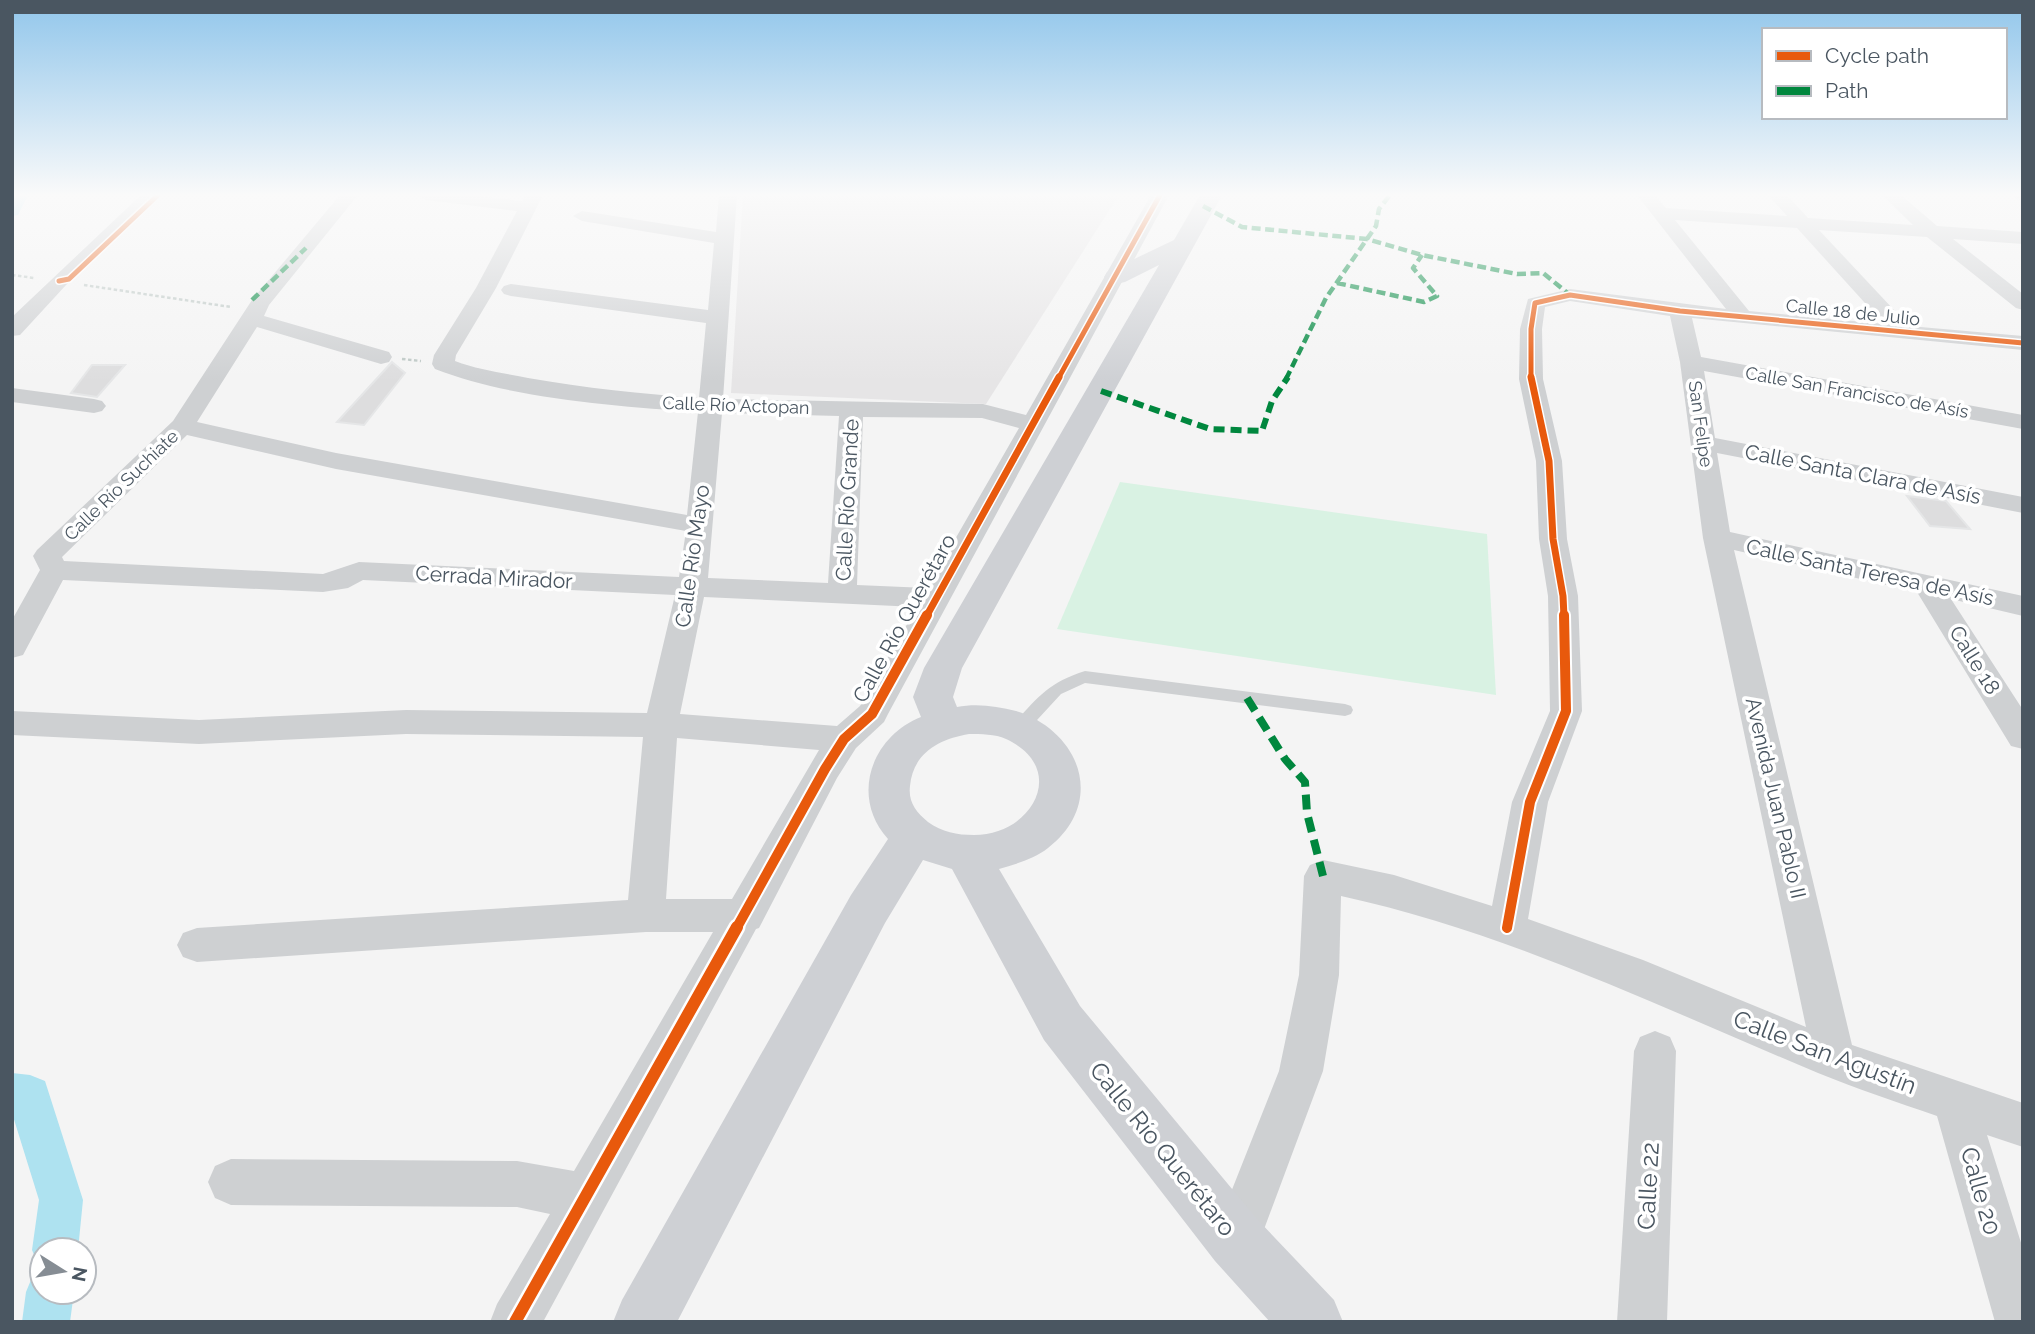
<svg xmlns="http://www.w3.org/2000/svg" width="2035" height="1334" font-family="Raleway,sans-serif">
  <rect width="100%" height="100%" fill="#f4f4f4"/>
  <path fill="#e6e5e6" d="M743 195H1097L1117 198 986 404 731 393Z"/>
  <path fill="#d9f2e3" d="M1120 482 1487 534 1496 695 1057 629Z"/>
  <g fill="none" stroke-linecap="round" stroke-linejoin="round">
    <path fill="#aee2f0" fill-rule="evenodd" d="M12 195H28L18 215 12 216Z
      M12 1073 30 1075 45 1081 83 1200 78 1250H42V1268L39 1266 32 1250 39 1200 12 1113Z
      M42 1272V1292H74L70 1322H22L26 1292 33 1275Z"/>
  </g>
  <path fill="#ddddde" stroke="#e5e6e7" stroke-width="2" d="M392 362 405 373 364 425 337 422Z
    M92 365H125L97 397 71 393Z
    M1907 496 1946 501 1970 529 1930 526Z"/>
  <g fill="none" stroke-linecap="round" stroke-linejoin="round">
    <path stroke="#bcc7c4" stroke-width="2.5" stroke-dasharray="3.5 2.5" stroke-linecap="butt" d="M12 275 34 278
      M84 285 231 307
      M402 359 421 361"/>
    <path fill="#ced0d2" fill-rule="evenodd" d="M1085 671 1345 704 1351 706 1353 710 1351 714 1345 716 1085 683 1061 694 1026 732H1014L1012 728 1014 724C1037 697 1050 682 1085 671Z"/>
    <path fill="#ced0d2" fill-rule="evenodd" d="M141 195H160L66 285 20 335 12 336V317Z
      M340 195H358L269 305 264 316 389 352 392 357 389 362 381 364 257 327 197 422 336 453 687 515 698 412C615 406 512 399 435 369L432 364 434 355 476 288 517 211 426 200 417 195H470L522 201 525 195H543L496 288 456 355 455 361C479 370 503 373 528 378 585 388 642 394 699 398L706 323 511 296 504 294 501 290 504 286 511 284 708 310 714 243 582 221 573 216 582 211 716 232 719 195H737L723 399 983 404 1026 415 1151 195H1169L888 714 884 722 856 748 837 778 759 928 756 929 543 1322H490L497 1304 550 1214 517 1207 231 1205 215 1198 208 1182 215 1166 231 1159 517 1161 574 1171 713 932H646L197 962 183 957 177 945 183 933 197 928 628 900 643 737 406 734 199 744 12 735V711L199 720 406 710 647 713 675 595 363 580 348 588 323 592 63 580 23 655 12 658V620L40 570 33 556 37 550 173 421 252 300ZM722 413 839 416 828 583 708 578ZM863 417 982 418 1019 428 927 588 857 585ZM187 435 336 469 686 531 679 577 359 562 323 574 64 561 62 557ZM704 597 917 607 860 706 837 726 680 714ZM677 738 819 750 732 899H666Z
      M1637 195H1655L1666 208 1787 216 1768 195H1787L1808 218 1913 225 1882 195H1901L1937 226 2023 232V244L1953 239 2023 294V310L2016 308 1927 237 1819 230 1909 326 2023 336V350L1692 318 1701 357 2023 415V429L1704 371 1715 438 2023 497V513L1717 453 1730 532 2023 596V616L1951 599 2023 710V749L2011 746 1917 592 1734 550 1852 1045 2023 1103V1147L1987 1135 2023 1249V1322H1995L1937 1116C1897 1102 1857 1089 1818 1073 1662 1008 1507 932 1341 896L1339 975 1323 1071 1260 1240 1253 1257 1236 1264 1219 1257 1212 1240 1279 1071 1299 975 1304 876 1310 865 1323 860 1394 875 1492 906 1512 802 1550 711 1548 596 1539 539 1536 461 1519 379 1520 329 1528 299 1570 289 1726 309ZM1675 220 1797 228 1884 324 1749 311ZM1570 301 1670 316 1680 362 1703 538 1806 1027 1643 960 1528 919 1548 802 1582 711 1578 596 1567 539 1562 461 1543 379 1542 329 1545 307Z
      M2013 195H2023V200L2016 199Z
      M12 388 94 399 102 401 106 406 102 411 94 413 12 402Z
      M1655 1031 1670 1037 1676 1051 1667 1322H1617L1634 1051 1640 1037Z"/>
    <path fill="#ced0d4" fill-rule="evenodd" d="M1200 195H1222L962 668 953 697 957 707C976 703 997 706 1016 711 1080 731 1107 802 1048 848 1034 859 1016 864 999 869L1080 1006 1257 1219 1334 1300 1343 1322H1270L1215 1261 1044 1040 952 869 923 860 885 923 677 1322H613L622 1300 851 895 888 839C850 797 871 737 921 717L913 697 924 668 1159 265 1125 282 1116 284 1107 282 1104 277 1107 272 1174 240ZM969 734C981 734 995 734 1006 739 1069 768 1033 835 974 835 957 835 942 832 928 822 916 812 908 802 910 786 913 753 939 739 969 734Z"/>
    <path stroke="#00873e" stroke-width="4.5" stroke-dasharray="9 4.5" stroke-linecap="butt" d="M1203 206 1242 227 1367 239 1422 255 1517 274 1543 273 1570 295
      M1337 283 1424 302 1437 296 1413 268 1422 255
      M252 300 306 248
      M1286 379 1326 298 1376 226 1379 209 1390 195"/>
    <path stroke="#00873e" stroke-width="6" stroke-dasharray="11 6" stroke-linecap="butt" d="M1101 391 1210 429 1262 431 1272 401 1288 377"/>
    <path stroke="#00873e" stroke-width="8" stroke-dasharray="15 8" stroke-linecap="butt" d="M1247 698 1285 759 1305 782 1307 813 1323 876"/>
    <g stroke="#fff" stroke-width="8">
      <path id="cycleway-far3" d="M59 281 69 279 158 195
        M1058 379 1160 195
        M1531 379V329L1535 303 1570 295 1680 311 2023 343"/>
    </g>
    <g stroke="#fff" stroke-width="10">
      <path id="cycleway-far2" d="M1531 377 1549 461 1553 539 1563 596 1564 617
        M926 617 1059 377"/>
    </g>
    <g stroke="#fff" stroke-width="14">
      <path id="cycleway-far1" d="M1507 928 1530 802 1566 711 1564 615
        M736 929 825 769 844 739 872 714 927 615"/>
    </g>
    <g stroke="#fff" stroke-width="17">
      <path id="cycleway" d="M515 1322 737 927"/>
    </g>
    <use href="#cycleway-far3" stroke="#e8590c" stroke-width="5"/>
    <use href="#cycleway-far2" stroke="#e8590c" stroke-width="7"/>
    <use href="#cycleway-far1" stroke="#e8590c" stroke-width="10"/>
    <use href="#cycleway" stroke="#e8590c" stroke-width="12"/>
  </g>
  <linearGradient id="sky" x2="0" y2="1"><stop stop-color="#91c6eb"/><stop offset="0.51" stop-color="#fafafa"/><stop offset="1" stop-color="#fafafa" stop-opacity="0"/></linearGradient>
  <rect width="2035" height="382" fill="url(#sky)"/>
  <g text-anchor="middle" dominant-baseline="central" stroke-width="7" stroke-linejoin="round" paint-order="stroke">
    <g font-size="18" fill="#4a5661" stroke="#fff">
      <text transform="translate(1853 312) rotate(6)">Calle 18 de Julio</text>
      <text transform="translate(1857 392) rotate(10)">Calle San Francisco de Asís</text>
      <text transform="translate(736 405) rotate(2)">Calle Río Actopan</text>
      <text transform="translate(1701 424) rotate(82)">San Felipe</text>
      <text transform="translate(121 485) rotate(-44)">Calle Río Suchiate</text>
    </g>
    <g font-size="21" fill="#4a5661" stroke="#fff">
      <text transform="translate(1863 474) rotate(11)">Calle Santa Clara de Asís</text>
      <text transform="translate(847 500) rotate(-87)">Calle Río Grande</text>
      <text transform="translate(692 556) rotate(-82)">Calle Río Mayo</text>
      <text transform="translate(1870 572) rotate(12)">Calle Santa Teresa de Asís</text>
      <text transform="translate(494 577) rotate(3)">Cerrada Mirador</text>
      <text transform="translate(904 618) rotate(-61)">Calle Río Querétaro</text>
      <text transform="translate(1975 660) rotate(58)">Calle 18</text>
      <text transform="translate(1776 798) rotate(77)">Avenida Juan Pablo II</text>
    </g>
    <g font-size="24" fill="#4a5661" stroke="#fff">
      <text transform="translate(1825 1052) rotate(21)">Calle San Agustín</text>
      <text transform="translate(1163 1149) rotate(51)">Calle Río Querétaro</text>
      <text transform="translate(1648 1186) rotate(-87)">Calle 22</text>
      <text transform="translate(1981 1191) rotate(74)">Calle 20</text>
    </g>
  </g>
  <rect width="2035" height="1334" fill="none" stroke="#4a5661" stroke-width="28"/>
  <rect x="1762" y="28" width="245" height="91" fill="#ffffff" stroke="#b7bbc0" stroke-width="2"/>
  <rect x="1776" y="51" width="35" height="10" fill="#e8590c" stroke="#b7bbc0" stroke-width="2"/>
  <text x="1825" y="63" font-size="21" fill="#4a5661">Cycle path</text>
  <rect x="1776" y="86" width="35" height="10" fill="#00873e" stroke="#b7bbc0" stroke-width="2"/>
  <text x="1825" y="98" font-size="21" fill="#4a5661">Path</text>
  <g transform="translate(63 1271) rotate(101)"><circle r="33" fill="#ffffff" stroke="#b7bbc0" stroke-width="2"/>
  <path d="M0-5L12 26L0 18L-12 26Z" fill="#868d94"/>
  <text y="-10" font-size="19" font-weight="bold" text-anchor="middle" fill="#4a5661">N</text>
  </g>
</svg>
